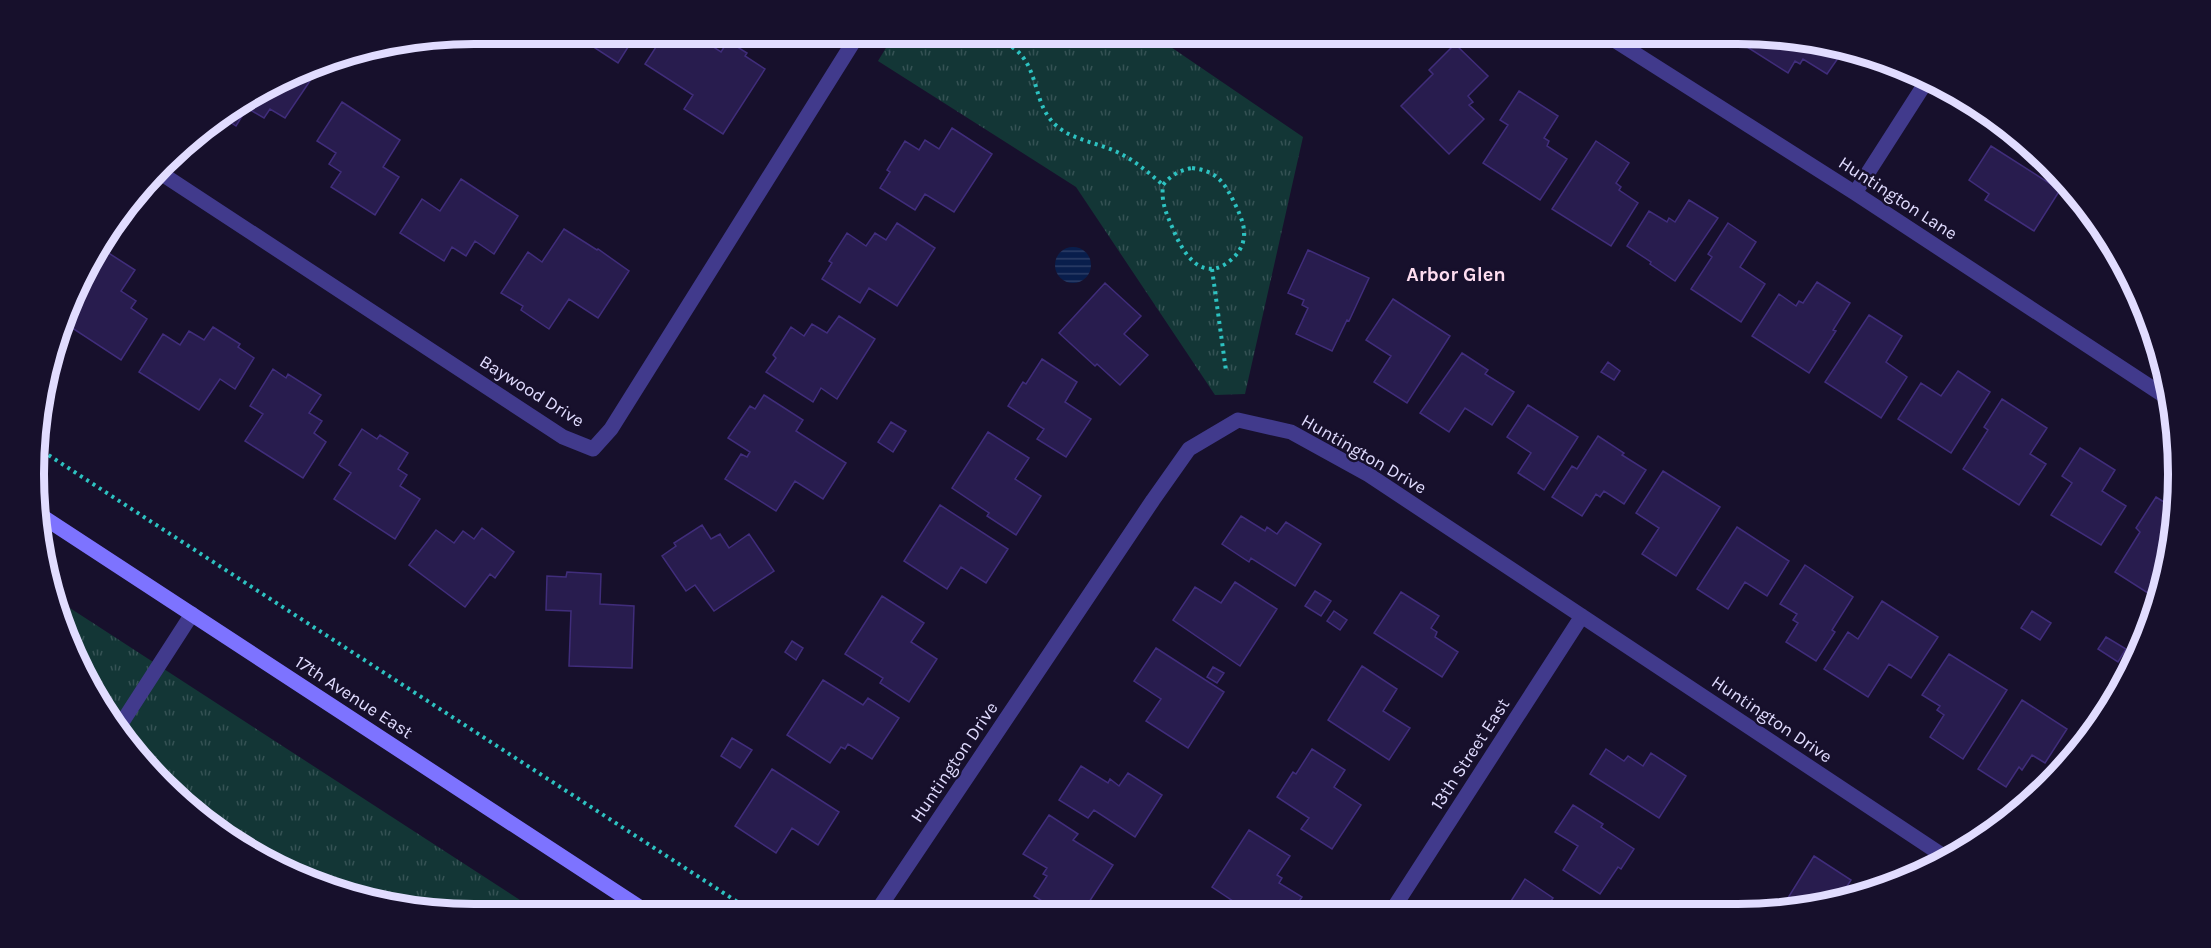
<svg xmlns="http://www.w3.org/2000/svg" width="2211" height="948" font-family="Karla,sans-serif">
  <defs>
    <pattern id="grass-tufts" width="24" height="20" patternUnits="userSpaceOnUse" patternTransform="scale(1.5)"><rect width="24" height="20" fill="#133636"/><path d="M3 7l-1-3M5 7V3M7 7l1-3M15 17l-1-3M17 17v-4M19 17l1-3" fill="none" stroke="#355254"/></pattern>
    <pattern id="water-rules" width="6" height="5" patternUnits="userSpaceOnUse" patternTransform="scale(1.5)"><rect width="6" height="5" fill="#091e4c"/><path d="M0 2.5h6" fill="none" stroke="#2d3e67"/></pattern>
  </defs>
  <rect width="100%" height="100%" fill="#17102c"/>
  <path fill="url(#grass-tufts)" d="M895 33H1166L1162 41 1303 137 1245 394 1215 395 1076 187 878 61Z
    M56 599 543 915H474L332 891 254 856 183 806 92 694Z"/>
  <path fill="url(#water-rules)" d="M1055 265a18 18 0 1 1 36 0a18 18 0 1 1-36 0Z"/>
  <path fill="#281c4e" stroke="#402d7b" stroke-width="1.5" d="M572 33H637L618 63Z
    M665 33H692L721 52 728 41 747 53 745 56 765 69 723 134 684 109 693 95 645 64Z
    M1367 33H1410L1371 45Z
    M1754 36 1843 51 1827 74 1803 59 1800 64 1795 61 1788 73 1747 47Z
    M1455 44 1488 76 1468 96 1473 102 1469 105 1484 119 1449 154 1401 106 1433 74 1429 70Z
    M297 72 310 81 285 118 270 109 264 118 247 108 236 126 221 116 254 92Z
    M1519 91 1558 116 1544 138 1549 141 1547 146 1567 159 1540 200 1483 163 1508 125 1500 120Z
    M342 102 400 140 383 167 399 177 375 215 331 187 341 172 329 164 336 153 317 141Z
    M952 128 992 154 954 212 925 194 915 210 880 188 890 172 887 170 905 141 919 150 925 140 939 149Z
    M1596 141 1629 163 1616 183 1621 187 1619 190 1638 203 1611 246 1552 209Z
    M2029 144 2049 165 2025 149Z
    M1991 146 2060 190 2034 231 1985 200 1989 194 1969 180Z
    M461 179 518 216 494 254 475 241 466 256 452 247 444 261 400 233 422 199 440 211Z
    M1689 200 1718 218 1675 281 1650 264 1651 262 1627 246 1649 211 1667 222 1669 218 1675 222Z
    M897 223 935 248 897 306 869 288 860 303 822 279 832 263 829 261 847 233 866 246 875 233 886 240Z
    M1728 223 1756 242 1740 267 1765 284 1741 322 1691 289 1712 257 1708 254Z
    M564 229 597 250 598 249 629 271 598 318 569 299 549 329 521 310 523 306 501 293 528 252 542 262Z
    M96 249 105 255 107 252 135 270 121 291 136 301 131 308 147 319 121 360 66 324 92 253Z
    M1308 250 1369 278 1349 321 1347 320 1332 351 1296 334 1308 308 1302 305 1304 300 1288 293Z
    M1817 282 1850 303 1833 330 1836 331 1809 373 1752 336 1779 294 1796 306 1799 301 1803 303Z
    M1105 283 1141 316 1124 334 1148 355 1120 385 1097 364 1095 366 1059 333Z
    M1393 299 1450 336 1407 403 1374 382 1391 356 1366 340Z
    M1869 315 1902 336 1886 362 1907 377 1881 418 1825 382Z
    M839 316 875 339 837 399 821 388 813 402 766 372 776 358 773 355 791 327 804 336 812 324 827 333Z
    M213 327 240 344 238 347 254 358 235 389 220 379 199 410 139 372 163 334 180 345 189 331 204 340Z
    M1462 353 1488 370 1485 374 1514 392 1492 425 1465 408 1449 432 1420 413Z
    M1042 359 1077 382 1065 402 1091 419 1066 457 1037 439 1044 429 1008 406 1023 382 1026 384Z
    M1608 362 1620 371 1614 380 1601 372Z
    M273 369 286 378 288 374 321 395 309 413 322 421 314 433 326 442 303 478 245 441 263 414 250 406Z
    M1958 371 1990 392 1951 453 1898 419 1921 383 1941 396Z
    M764 395 803 420 796 431 846 463 823 499 795 481 776 511 725 479 741 454 747 457 750 452 728 438 750 406 755 409Z
    M2002 399 2047 428 2030 454 2046 464 2019 505 1963 469 1988 430 1984 427Z
    M1528 405 1578 437 1544 490 1518 473 1531 453 1507 437Z
    M891 422 906 431 893 452 878 442Z
    M362 429 377 439 380 435 408 453 398 469 407 475 400 486 420 499 395 539 334 499 351 473 339 465Z
    M988 432 1029 458 1015 479 1041 496 1016 535 987 516 989 513 952 488Z
    M1598 436 1624 453 1622 455 1646 470 1624 504 1604 491 1600 497 1596 494 1582 516 1552 497 1572 466 1577 469Z
    M2080 448 2115 470 2102 491 2126 506 2101 545 2051 515 2072 483 2062 476Z
    M1663 471 1720 507 1676 576 1642 554 1659 528 1636 513Z
    M2156 497 2175 509 2174 529 2167 541 2171 544 2162 585 2154 597 2115 572 2140 532 2136 528Z
    M940 505 1008 549 986 583 961 567 947 589 904 561Z
    M1241 516 1265 531 1267 527 1277 534 1286 522 1321 544 1295 586 1251 558 1249 562 1222 544Z
    M702 525 711 539 720 534 729 548 749 534 774 571 714 611 695 585 686 591 662 556 676 546 674 543Z
    M1737 527 1789 561 1767 596 1745 582 1728 609 1697 589Z
    M482 528 514 552 495 578 490 574 465 607 409 565 436 530 454 543 463 531 474 539Z
    M1805 565 1853 597 1832 630 1835 632 1816 661 1786 642 1798 623 1793 620 1797 614 1780 604Z
    M567 572 601 574 600 604 634 606 632 668 569 666 571 611 546 610 547 576 566 577Z
    M1235 582 1277 609 1240 666 1173 620 1195 587 1221 603Z
    M1315 591 1331 601 1321 616 1305 606Z
    M1401 592 1439 616 1431 628 1437 632 1435 637 1458 652 1442 677 1374 633Z
    M882 596 924 623 911 642 937 659 909 702 880 683 883 678 845 654Z
    M1882 601 1938 637 1911 678 1889 664 1868 697 1824 669 1848 632 1858 639Z
    M1334 611 1347 620 1340 630 1327 621Z
    M2032 611 2051 623 2040 640 2021 628Z
    M2106 637 2126 649 2118 662 2098 649Z
    M792 641 803 648 796 660 785 652Z
    M1156 648 1224 692 1188 748 1146 721 1161 699 1134 681Z
    M1949 654 2007 690 1963 759 1930 737 1944 715 1937 710 1940 706 1922 695Z
    M1362 666 1397 689 1383 711 1410 728 1389 760 1328 720Z
    M1213 667 1224 673 1217 683 1207 677Z
    M823 680 863 705 868 698 899 718 872 759 848 744 845 749 841 747 830 763 787 735Z
    M2022 700 2067 729 2045 763 2032 755 2022 770 2019 767 2006 787 1978 769Z
    M732 738 752 750 740 768 721 756Z
    M1312 749 1345 770 1334 787 1361 805 1332 849 1301 829 1309 818 1277 797 1293 772 1296 774Z
    M1606 749 1624 761 1628 756 1643 766 1651 753 1686 776 1659 818 1590 774Z
    M1081 766 1108 783 1110 779 1119 786 1128 773 1162 795 1135 837 1094 810 1088 818 1059 800Z
    M772 769 839 812 818 845 792 828 776 853 735 826Z
    M1573 805 1603 824 1601 827 1634 849 1621 869 1618 867 1600 894 1563 870 1578 846 1555 832Z
    M1049 815 1078 834 1073 840 1113 865 1082 913H1061L1034 896 1047 876 1043 874 1047 868 1023 854Z
    M1249 830 1290 856 1277 875 1282 878 1279 883 1302 897 1291 913H1251L1212 887Z
    M1814 856 1851 880 1844 891 1850 895 1799 910 1786 901Z
    M1525 879 1553 898 1549 904 1561 912H1504Z"/>
  <g fill="none" stroke-linecap="round" stroke-linejoin="round">
    <path stroke="#2dc2c1" stroke-width="4" stroke-dasharray="3 4.5" stroke-linecap="butt" d="M977 33C992 38 1012 43 1022 56 1040 79 1034 108 1059 128 1075 140 1097 143 1115 151 1133 159 1148 172 1163 185
      M1192 168C1215 171 1223 180 1233 200 1238 210 1245 224 1244 235 1244 244 1239 253 1232 259 1203 285 1183 254 1173 229 1166 213 1161 202 1163 185 1171 175 1180 170 1192 168Z
      M1212 269 1226 371
      M36 447 756 914"/>
    <path stroke="#413a8c" stroke-width="15" d="M119 727 192 614"/>
    <path stroke="#413a8c" stroke-width="15" d="M1603 33 1855 193 2169 399
      M159 172 563 437 593 449 611 429 859 33
      M1855 193 1928 79
      M1391 912 1582 616
      M875 914 1153 500 1189 449 1238 420 1291 432 1369 475 1948 859"/>
    <path stroke="#7d73ff" stroke-width="15" d="M37 513 650 914"/>
  </g>
  <g text-anchor="middle" dominant-baseline="central" stroke-width="5" stroke-linejoin="round" paint-order="stroke">
    <g font-size="18" fill="#e1dcff" stroke="#17102c">
      <text transform="translate(1898 198) rotate(33)">Huntington Lane</text>
      <text transform="translate(532 391) rotate(32)">Baywood Drive</text>
      <text transform="translate(1364 454) rotate(30)">Huntington Drive</text>
      <text transform="translate(354 697) rotate(33)">17th Avenue East</text>
      <text transform="translate(1772 719) rotate(34)">Huntington Drive</text>
      <text transform="translate(1470 754) rotate(-57)">13th Street East</text>
      <text transform="translate(954 762) rotate(-56)">Huntington Drive</text>
    </g>
    <g font-size="20" font-weight="bold" fill="#ffdef1" stroke="#17102c">
      <text x="1456" y="274">Arbor Glen</text>
    </g>
  </g>
  <path d="M0 0H2211V948H0ZM474 44H1738A430 430 0 0 1 2168 474V474A430 430 0 0 1 1738 904H474A430 430 0 0 1 44 474V474A430 430 0 0 1 474 44Z" fill="#17102c" fill-rule="evenodd"/>
  <path fill="none" stroke="#e1dcff" stroke-width="8" d="M474 44H1738A430 430 0 0 1 2168 474V474A430 430 0 0 1 1738 904H474A430 430 0 0 1 44 474V474A430 430 0 0 1 474 44Z"/>
</svg>
